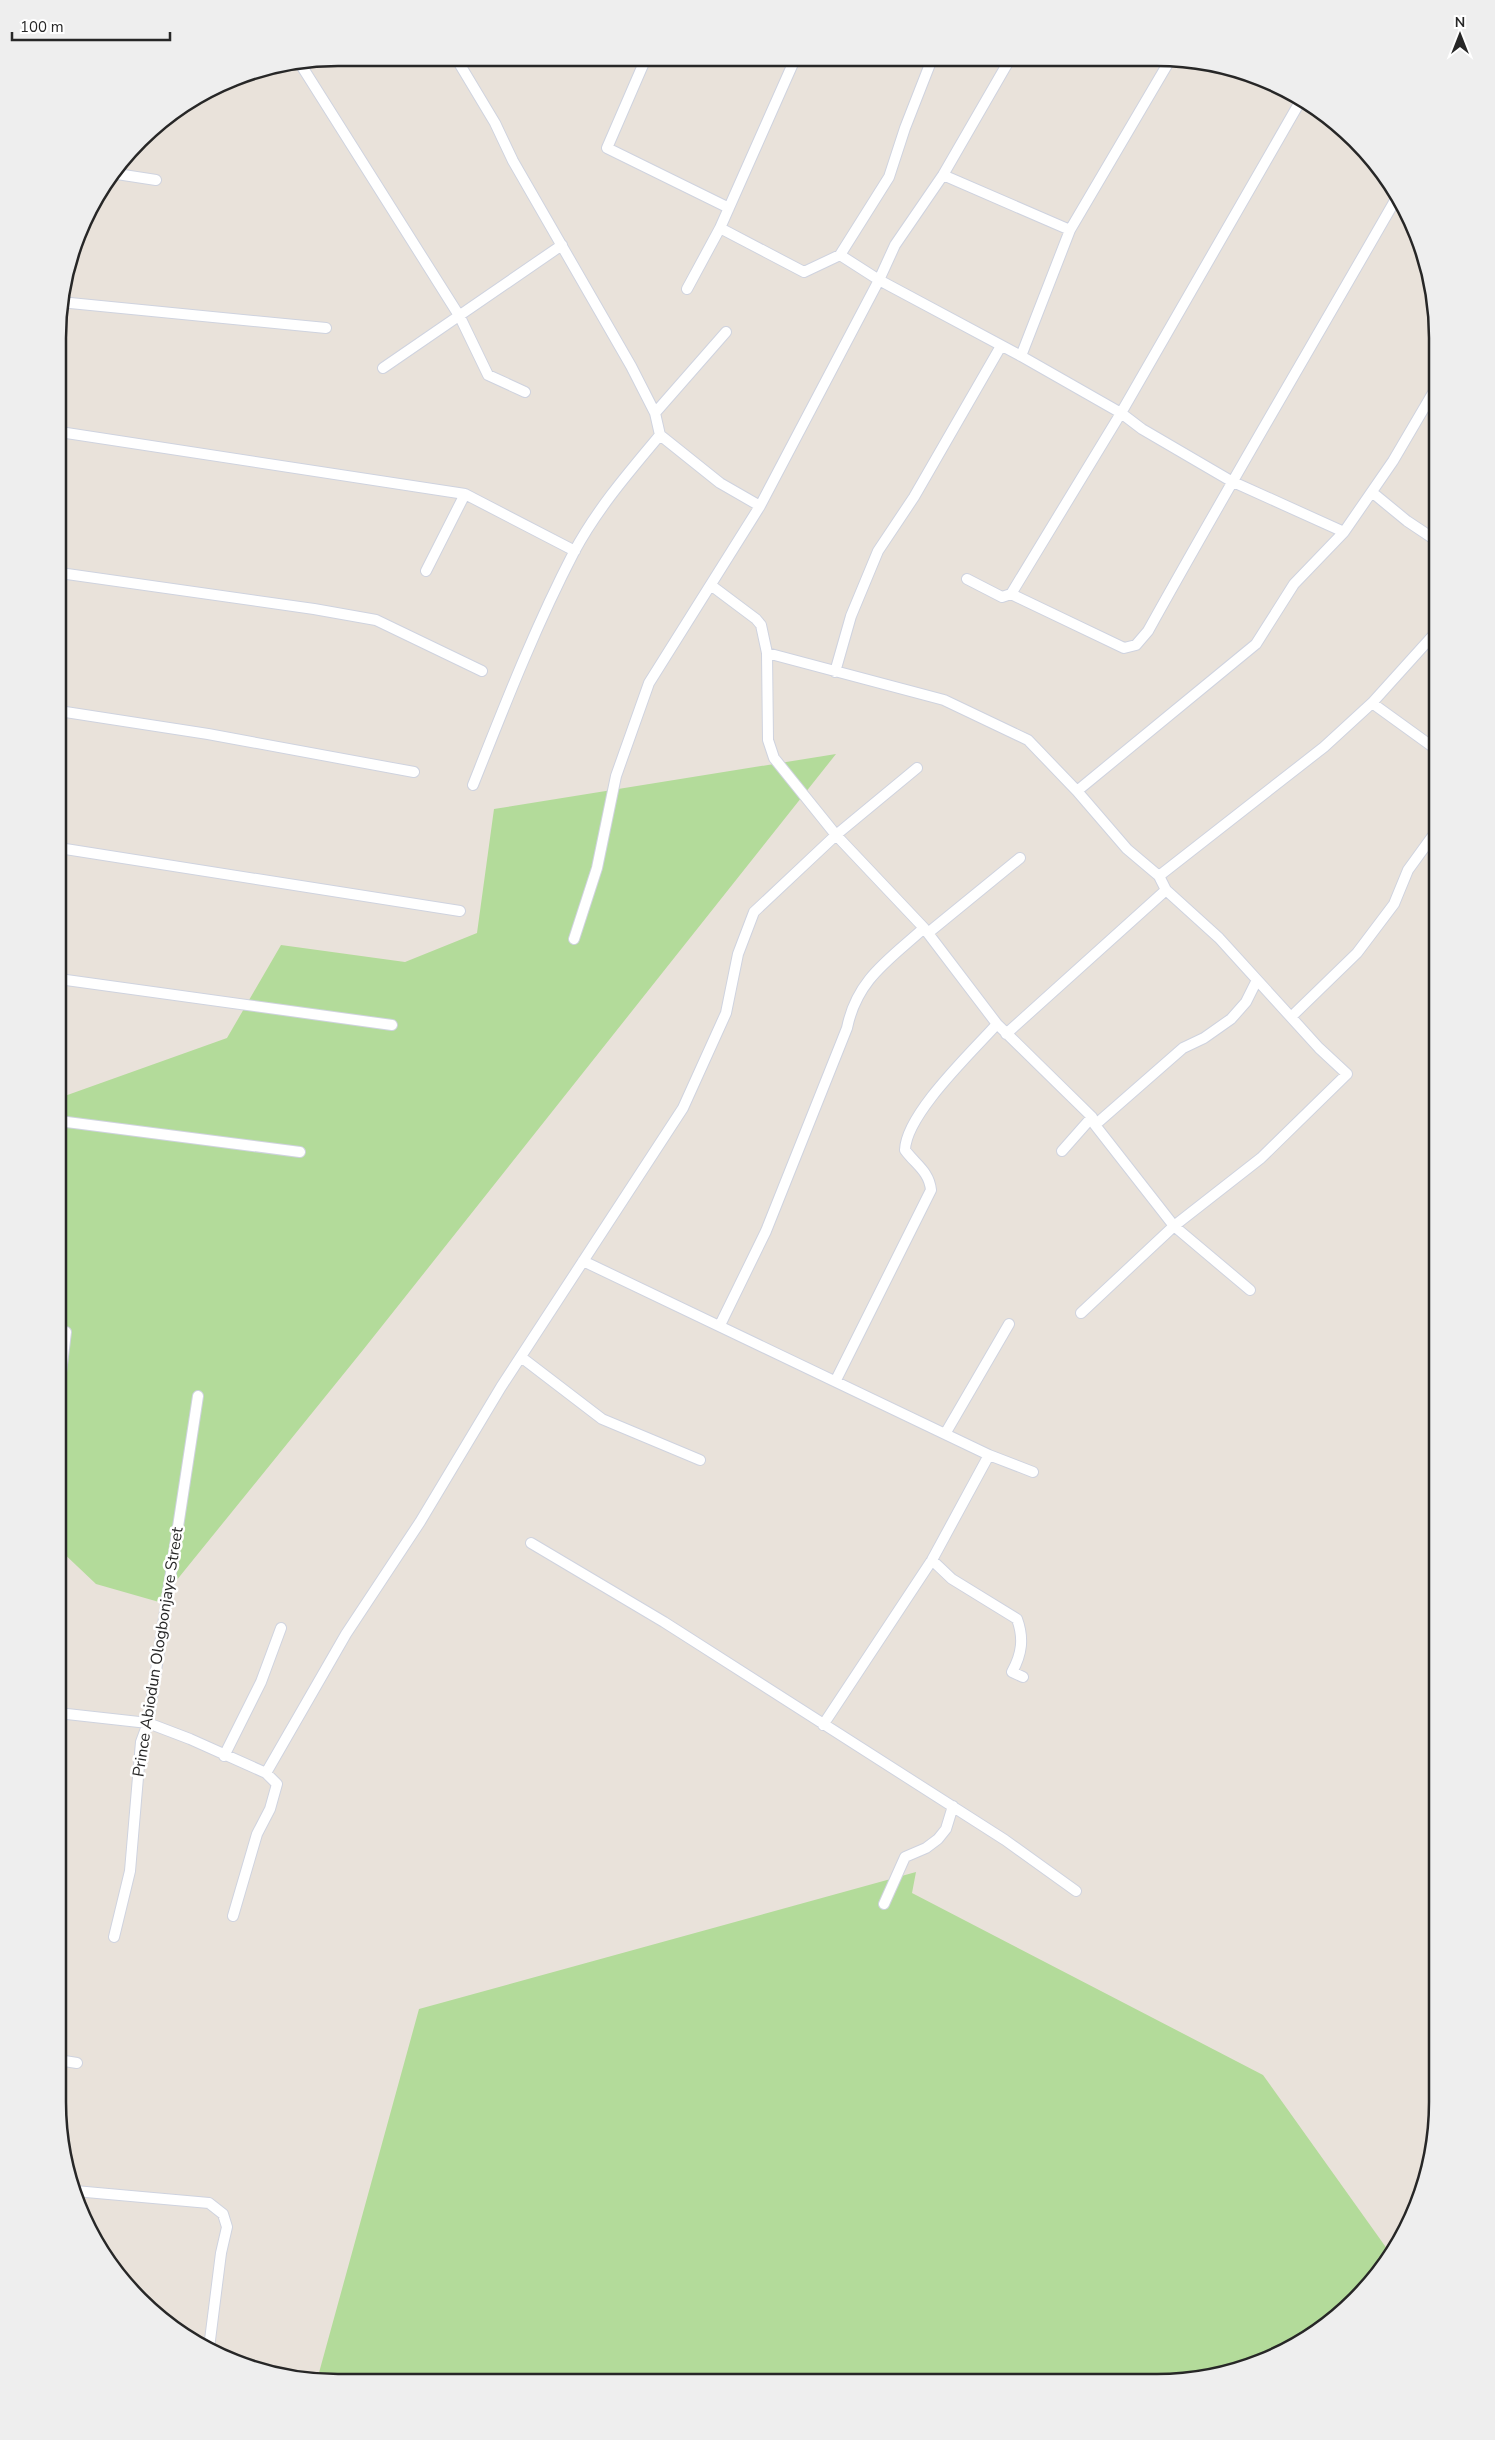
<svg xmlns="http://www.w3.org/2000/svg" width="1495" height="2440" font-family="'Nunito Sans',sans-serif">
  <rect width="100%" height="100%" fill="#e9e2da"/>
  <path fill="#b3db9a" d="M836 754 363 1350 159 1602 96 1584 58 1548 59 1098 227 1038 281 945 405 962 477 933 494 809Z
    M916 1872 912 1893 1263 2075 1390 2253 1380 2272 1328 2324 1264 2361 1157 2382 317 2380 419 2009Z"/>
  <g fill="none" stroke-linecap="round" stroke-linejoin="round">
    <g stroke="#cfd3df" stroke-width="12">
      <path id="minor" d="M456 58 495 123 513 161 631 366 655 413 660 435 720 483 760 506
        M646 58 607 148 729 208
        M795 59 720 228 804 272 840 255 879 280 895 245 943 175 1010 59
        M301 65 460 317 488 375 525 392
        M1301 100 1121 413 1011 594 1124 648 1136 645 1148 631C1229 485 1314 342 1397 197
        M117 174 156 180
        M943 175 1070 230
        M840 255 889 177 905 128 932 59
        M687 289 720 228
        M60 302 326 328
        M1021 356 1070 230 1170 60
        M383 368 562 245
        M655 413 726 332
        M60 432 465 494
        M1373 493 1407 521 1437 541
        M426 571 465 494 575 551
        M60 573 314 609 376 620 482 671
        M967 579 1002 597 1011 594
        M712 586 756 619 761 625 767 653 768 740 774 758 836 835 924 928 997 1024 1092 1117 1062 1151
        M767 653 944 700 1028 740 1077 791 1127 849 1159 876 1166 890 1219 938 1319 1048 1347 1074 1261 1158 1174 1226 1250 1290
        M835 672 851 616 878 551 914 497 1001 346
        M1372 703 1437 750
        M59 711 208 734 414 772
        M473 785C504 707 535 627 574 552 597 509 629 472 660 435
        M1077 791 1256 644 1294 584 1344 532
        M59 848 460 911
        M1159 876 1324 747 1372 703 1437 631
        M928 933 1020 858
        M574 939 597 868 616 776 649 683 760 506 879 280 1021 356 1121 413 1142 429 1231 481 1344 532 1393 461 1437 386
        M59 979 392 1025
        M1291 1017 1357 953 1394 904 1408 870 1437 830
        M1006 1034 1166 890
        M59 1121 300 1152
        M1095 1125 1183 1048 1204 1038 1231 1019 1246 1002 1257 980
        M583 1261 945 1434 1009 1324
        M1081 1313 1174 1226 1095 1125 1092 1117
        M720 1325 766 1231 847 1028C857 979 889 960 924 928
        M521 1357 602 1419 700 1460
        M836 1380 931 1190C929 1171 915 1164 905 1150 906 1114 972 1052 997 1024
        M58 1397 66 1332
        M945 1434 989 1455 1033 1472
        M531 1543 664 1622 1005 1840 1076 1891
        M932 1560 952 1579 1017 1619C1024 1638 1022 1654 1012 1672L1023 1677
        M58 1713 148 1723 190 1739 266 1773 277 1784 270 1809 257 1834 233 1916
        M823 1725 932 1560 989 1455
        M224 1756 261 1682 281 1628
        M266 1773 346 1634 420 1522 501 1387 683 1108 726 1013 738 954 754 912 836 835 917 768
        M884 1904 905 1857 926 1848 938 1839 946 1829 953 1806
        M114 1937 130 1871 141 1742 148 1723 198 1396
        M58 2060 77 2063
        M75 2191 209 2203 223 2214 227 2227 221 2253 209 2348"/>
    </g>
    <use href="#minor" stroke="#fff" stroke-width="10"/>
  </g>
  <g text-anchor="middle" dominant-baseline="central" stroke-width="5" stroke-linejoin="round" paint-order="stroke">
    <g font-size="16" fill="#272727" stroke="#fff">
      <text transform="translate(158 1652) rotate(-81)">Prince Abiodun Ologbonjaye Street</text>
    </g>
  </g>
  <path d="M0 0H1495V2440H0ZM338 66H1157A272 272 0 0 1 1429 338V2102A272 272 0 0 1 1157 2374H338A272 272 0 0 1 66 2102V338A272 272 0 0 1 338 66Z" fill="#eee" fill-rule="evenodd"/>
  <path fill="none" stroke="#272727" stroke-width="2.5" d="M338 66H1157A272 272 0 0 1 1429 338V2102A272 272 0 0 1 1157 2374H338A272 272 0 0 1 66 2102V338A272 272 0 0 1 338 66Z"/>
  <g transform="translate(1460 35)" stroke="#ffffff" stroke-width="4" paint-order="stroke">
  <path d="M0-4L9 19L0 12L-9 19Z" fill="#272727"/>
  <text y="-8" font-size="14" font-weight="bold" text-anchor="middle" fill="#272727">N</text>
  </g>
  <path d="M12 32v8h158v-8" fill="none" stroke="#272727" stroke-width="2.5"/>
  <text x="20" y="32" font-size="15" fill="#272727" stroke="#ffffff" stroke-width="4" paint-order="stroke">100 m</text>
</svg>
